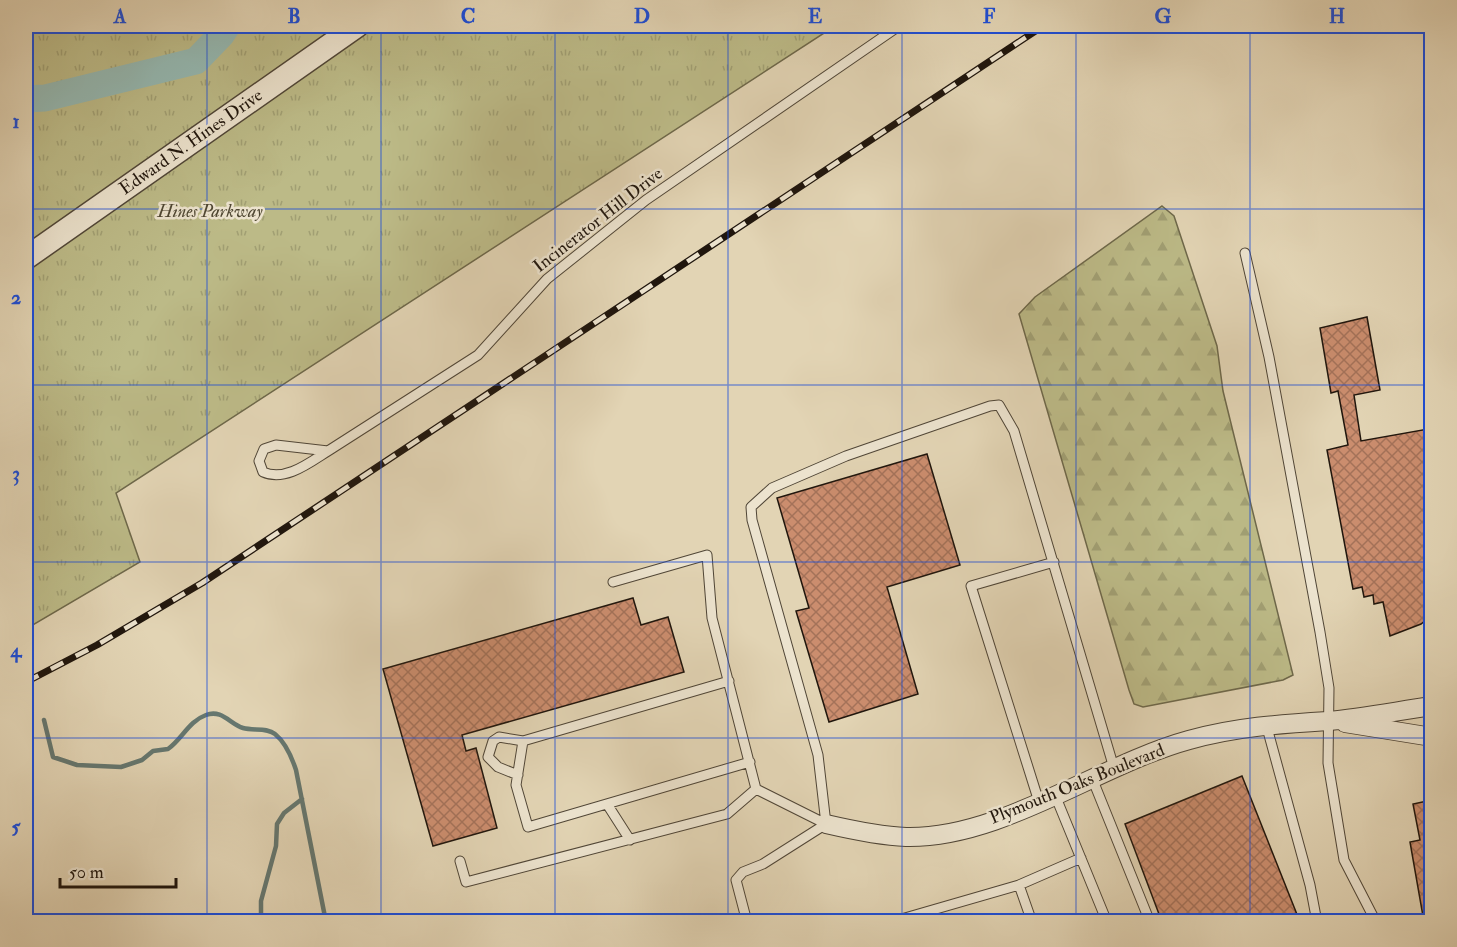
<svg xmlns="http://www.w3.org/2000/svg" width="1457" height="947" font-family="'IM FELL Double Pica',serif">
  <defs>
    <pattern id="forest-firs" width="22" height="20" patternUnits="userSpaceOnUse" patternTransform="scale(1.5)"><rect width="22" height="20" fill="#bcba87"/><path d="M5 1l3.5 6h-7zM16 11l3.5 6h-7z" fill="#a19f73"/></pattern>
    <pattern id="park-tufts" width="24" height="20" patternUnits="userSpaceOnUse" patternTransform="scale(1.5)"><rect width="24" height="20" fill="#bcba87"/><path d="M3 7l-1-3M5 7V3M7 7l1-3M15 17l-1-3M17 17v-4M19 17l1-3" fill="none" stroke="#a19f73"/></pattern>
    <pattern id="building-cross-hatch" width="8" height="8" patternUnits="userSpaceOnUse" patternTransform="scale(1.5)"><rect width="8" height="8" fill="#cb8d6e"/><path d="M0 0l8 8M0 8l8-8" fill="none" stroke="#a47259"/></pattern>
  </defs>
  <rect width="100%" height="100%" fill="#e2d4b4"/>
  <filter id="stains"><feTurbulence type="fractalNoise" baseFrequency=".00333" numOctaves="4"/><feColorMatrix values="0 0 0 0 .2 0 0 0 0 .09 0 0 0 0 .02 0 0 0 .5 -.17"/></filter>
  <radialGradient id="worn" r=".72"><stop offset=".6" stop-color="#630" stop-opacity="0"/><stop offset="1" stop-color="#630" stop-opacity=".3"/></radialGradient>
  <path fill="url(#forest-firs)" stroke="#6e684a" stroke-width="1.5" d="M1162 206 1174 216 1217 346 1223 391 1293 675 1283 680 1143 707 1134 704 1129 690 1019 314 1035 297Z"/>
  <path fill="url(#park-tufts)" stroke="#6e684a" stroke-width="1.5" d="M26 26H835L116 493 140 562 26 629Z"/>
  <g fill="none" stroke-linecap="round" stroke-linejoin="round">
    <path stroke="#66776f" stroke-width="4.5" d="M44 720 53 757 77 765 121 767 142 760 153 751 168 749C182 739 189 721 206 715 222 709 230 724 243 728 253 731 267 727 275 734 285 742 292 758 296 770L326 922
      M261 922V901L276 846 277 824 284 813 302 799"/>
    <path stroke="#95b8b1" stroke-width="27" d="M26 99 45 98 196 61 221 35 227 26"/>
  </g>
  <path fill="url(#building-cross-hatch)" stroke="#20160d" stroke-width="1.5" d="M1367 317 1380 390 1354 395 1361 441 1428 429 1432 447V615L1421 624 1390 636 1383 602 1374 604 1373 595 1364 597 1362 587 1353 589 1327 450 1348 445 1338 391 1331 393 1320 328Z
    M927 454 960 565 887 587 918 694 829 722 796 611 809 608 777 498Z
    M633 598 641 625 668 617 684 672 462 735 466 751 476 748 497 828 433 846 383 669Z
    M1242 776 1300 922H1162L1125 824Z
    M1432 800V922H1424L1410 842 1420 840 1413 804Z"/>
  <g fill="none" stroke-linecap="round" stroke-linejoin="round">
    <g stroke="#504637" stroke-width="11">
      <path id="service" d="M1245 253 1269 357 1320 632 1329 688 1328 763 1344 860 1376 922
        M328 451 276 445 264 449 259 461 263 472C285 482 309 463 328 451L478 355 547 279 646 200 899 26
        M613 582 707 555 712 618 756 789 826 824
        M1266 724 1310 885 1317 922
        M523 741 516 785 528 827 750 762
        M518 775 498 767 488 757 493 741 499 737 523 741 729 681
        M1092 778 1150 922
        M1055 795 1107 922
        M1039 802 971 586 1054 562
        M607 804 630 840
        M826 824 818 755 752 520 751 507 772 488 846 456 990 406 999 405 1014 431 1114 768
        M460 861 466 882 727 814 756 789
        M1019 885 1032 922
        M747 922 736 880 743 872 763 864 826 824
        M891 922 1019 885 1081 858"/>
    </g>
    <g stroke="#504637" stroke-width="20">
      <path id="minor" d="M1345 723 1432 737
        M826 824C852 830 879 836 906 837 1001 839 1098 765 1189 740 1235 727 1280 724 1328 721 1362 718 1397 711 1432 706"/>
    </g>
    <g stroke="#504637" stroke-width="25">
      <path id="tertiary" d="M26 258 357 26"/>
    </g>
    <use href="#service" stroke="#ece3ce" stroke-width="9"/>
    <use href="#minor" stroke="#ece3ce" stroke-width="18"/>
    <use href="#tertiary" stroke="#ece3ce" stroke-width="22"/>
    <g stroke="#20160d" stroke-width="7">
      <path id="rail" d="M26 682 97 645 202 583 1043 26"/>
    </g>
    <use href="#rail" stroke="#ece3ce" stroke-width="4.5" stroke-dasharray="14" stroke-linecap="butt"/>
  </g>
  <path fill="none" stroke="#1d4ed8" stroke-width="1.5" stroke-opacity="0.55" d="M207 26V922M381 26V922M555 26V922M728 26V922M902 26V922M1076 26V922M1250 26V922M26 209H1432M26 385H1432M26 562H1432M26 738H1432"/>
  <g text-anchor="middle" dominant-baseline="central" stroke-width="5" stroke-linejoin="round" paint-order="stroke">
    <g font-size="18" fill="#20160d" stroke="#ece3ce">
      <text transform="translate(191 142) rotate(-35)">Edward N. Hines Drive</text>
      <text transform="translate(598 220) rotate(-38)">Incinerator Hill Drive</text>
      <text transform="translate(1077 784) rotate(-22)">Plymouth Oaks Boulevard</text>
    </g>
    <g font-size="18" font-style="italic" fill="#4f4732" stroke="#ece3ce">
      <text x="210" y="211">Hines Parkway</text>
    </g>
  </g>
  <rect width="1457" height="947" fill="none" stroke="#e2d4b4" stroke-width="66"/>
  <path d="M60 878v9h116v-9" fill="none" stroke="#20160d" stroke-width="3"/>
  <text x="69" y="878" font-size="18" fill="#20160d" stroke="#ece3ce" stroke-width="4.5" paint-order="stroke">50 m</text>
  <rect x="33" y="33" width="1391" height="881" fill="none" stroke="#1d4ed8" stroke-width="2"/>
  <g font-size="20" text-anchor="middle" font-weight="bold" fill="#1d4ed8">
    <text x="120" y="23">A</text>
    <text x="294" y="23">B</text>
    <text x="468" y="23">C</text>
    <text x="642" y="23">D</text>
    <text x="815" y="23">E</text>
    <text x="989" y="23">F</text>
    <text x="1163" y="23">G</text>
    <text x="1337" y="23">H</text>
    <text x="16" y="128">1</text>
    <text x="16" y="304">2</text>
    <text x="16" y="480">3</text>
    <text x="16" y="657">4</text>
    <text x="16" y="833">5</text>
  </g>
  <rect width="100%" height="100%" filter="url(#stains)"/>
  <rect width="100%" height="100%" fill="url(#worn)"/>
</svg>
